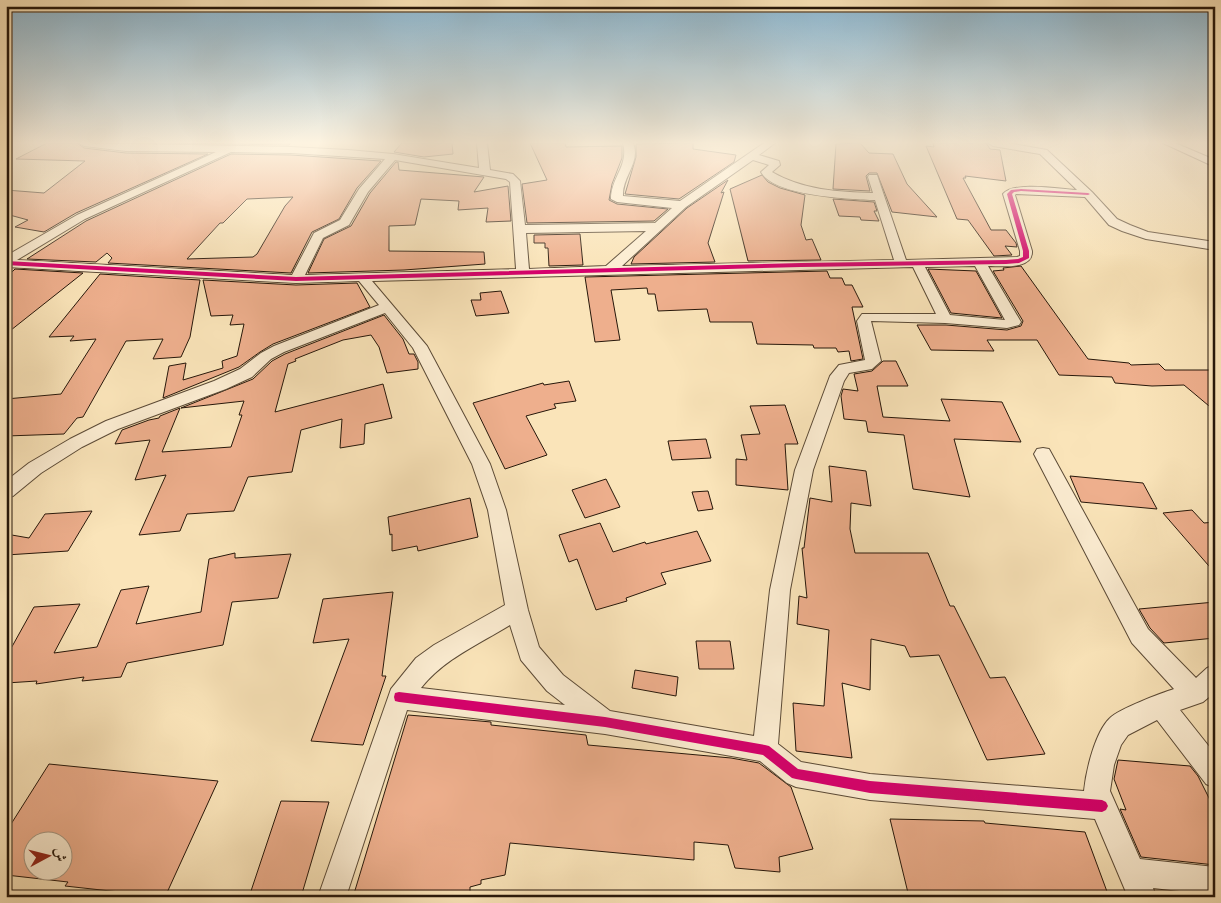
<svg xmlns="http://www.w3.org/2000/svg" width="1221" height="903" font-family="'IM FELL DW Pica',Amiri,serif">
  <rect width="100%" height="100%" fill="#fae4b9"/>
  <filter id="stains"><feTurbulence type="fractalNoise" baseFrequency=".004" numOctaves="4"/><feColorMatrix values="0 0 0 0 .2 0 0 0 0 .09 0 0 0 0 .02 0 0 0 .5 -.17"/></filter>
  <radialGradient id="worn" r=".72"><stop offset=".6" stop-color="#630" stop-opacity="0"/><stop offset="1" stop-color="#630" stop-opacity=".3"/></radialGradient>
  <path fill="#eeaf8d" stroke="#26170a" fill-rule="evenodd" d="M47 143H77L84 148 126 153 208 154 76 213 44 232 15 227 28 220 6 214V190L44 193 85 161 16 159Z
    M161 143H291L289 145Z
    M402 143H452L453 154 424 157 394 152Z
    M530 143H565L566 147 622 146V158L612 184 609 200 617 204 668 209 654 221 527 223 522 184 547 180Z
    M693 143V149L736 155 734 162 679 199 625 194 636 157V144Z
    M860 143 869 153 893 154 907 184 937 217 892 212 877 173H869L866 176 870 191 833 189 836 144Z
    M933 143H986L990 149 1000 150 1006 181 965 176 966 178H963L991 230H1006L1016 243 1017 247 1005 246 1012 255 994 256 968 220 957 219 926 146 934 147Z
    M231 154 291 155 381 161 357 188 339 219 312 232 291 273 108 263 112 258 107 253 96 262 27 259 86 221ZM293 197 285 206 257 254 253 257 187 259 220 223H223L247 199Z
    M396 162H398L399 170 484 177 474 192 508 186 511 221 486 222 488 208 458 210 459 201 421 199 415 225 389 226V251L484 252 485 264 404 270 308 273 324 239 351 226 370 193Z
    M762 175 768 182 780 188 805 195 801 225 806 240 812 239 821 260 748 261 730 189Z
    M728 180 721 193 724 192 708 243 715 262 631 264 634 257 687 208Z
    M833 199 874 202 877 211H874L879 221 861 220 860 217 839 216Z
    M580 234 583 265 549 266 548 248H545V243H534V235Z
    M1021 266 1088 359 1129 363 1131 365 1159 364 1165 370H1215V411L1184 385 1152 386 1115 383 1112 377 1059 375 1037 340H987L994 351 931 350 917 325H946L1007 330 1021 326 1023 321 993 271 1004 270 1003 268Z
    M15 269 83 273 6 334V278Z
    M928 269 976 271 1002 318 951 313Z
    M827 271 830 278H842L845 285H852L863 307H852L863 359 851 361 849 351 838 352 836 348H814L813 345 757 344 752 322H710L707 309 658 311 655 294H648L647 288 611 290 620 340 595 342 585 277Z
    M100 274 200 280 190 337 181 357 153 359 163 339 126 341 83 417 77 418 64 434 6 436V399L61 394 96 339 70 341 74 336 49 337Z
    M203 280 296 285 357 283 370 307 273 344 260 352 239 367 163 398 169 366 186 363 183 380 223 368 222 361 237 356 244 324 230 325 233 315 211 316Z
    M501 291 509 313 476 316 471 300H481L480 293Z
    M384 315 403 339 409 354H414L418 362V369L387 373 379 347 371 335 343 340 295 359 296 361 288 364 275 412 383 384 392 418 365 424 364 444 340 448 342 419 301 430 292 472 248 477 234 511 187 514 180 531 139 535 166 475 135 480 150 440 115 444 122 430 149 420 159 418 160 416 180 408 162 452 231 447 242 415H239L244 401 181 408 253 379 272 361 285 354Z
    M883 361H896L908 386H877L883 417 950 421 941 399 1002 402 1021 442 954 439 970 497 913 489 904 435 868 432 866 421 844 419 841 396 843 389 858 391 854 374 872 371Z
    M569 381 576 401 554 404 556 408 526 416 547 455 505 469 473 403 543 383 544 385Z
    M785 405 798 444H785L788 490 736 485V459L747 460 741 435 760 434 750 406Z
    M706 439 711 458 672 460 668 441Z
    M829 466 866 471 871 506 851 503 850 529 855 553H928L950 606H954L990 678 1005 677 1045 754 987 760 939 655 910 657 905 646 871 639 870 690 842 683 852 758 796 751 793 703 824 706 829 630 797 624 799 596 807 598 802 548H804L810 498 832 502Z
    M1070 476 1143 483 1157 509 1081 502Z
    M606 479 620 507 585 518 572 490Z
    M708 491 713 509 698 511 692 492Z
    M470 498 478 537 418 551 417 546 392 551V534L390 535 388 517Z
    M1192 510 1204 523 1215 522V573L1163 513Z
    M92 511 68 551 6 555V534L29 538 45 514Z
    M600 523 613 552 645 542 646 544 697 531 711 561 661 573 666 584 626 598 627 601 596 610 577 559 569 562 559 535Z
    M235 553V558L291 554 278 598 232 602 223 645 127 663 121 677 82 681 84 677 36 684 37 681 6 683V652H9L34 607 80 604 54 653 97 647 121 590 149 586 136 624 201 612 209 559Z
    M393 592 382 676H386L363 745 311 741 349 639 313 643 323 599Z
    M1215 602V638L1164 643 1150 628 1139 609Z
    M696 641H730L734 669H699Z
    M635 670 678 677 676 696 632 688Z
    M408 715 480 721 491 722V725L586 735 588 745 731 758 759 763 791 787 813 849 779 857 780 872 735 868 728 845 694 842V860L510 843 505 875 481 880V884L470 887V897H353Z
    M1118 760 1190 766 1198 776 1215 810V865L1141 857 1120 809 1126 810 1114 779Z
    M49 764 218 781 165 897 65 886 68 882 6 875V832ZM32 840H62V870H32Z
    M281 801 329 802 301 897H249Z
    M890 819 984 821 985 823 1085 832 1109 897H1015L1014 894H977L978 897H909Z"/>
  <g fill="none" stroke-linecap="round" stroke-linejoin="round">
    <g stroke="#5b4a36" stroke-width="2">
      <path id="minor" d="M79 143 291 147 348 150 393 154 479 168 477 143H487L490 170 513 174 520 181 525 225 655 223 672 208 617 202 611 199C611 177 629 166 623 143H633C641 163 622 176 623 196L680 201 764 143H775L759 155 779 161 780 165 772 172C803 190 838 192 873 193L868 177 869 175H877L906 260 1017 257 1020 256V251L1003 194C1014 181 1060 189 1077 190L1040 154 993 146 988 143H1008L1047 150 1092 192 1117 219 1130 225 1148 232 1215 242V250L1146 239 1122 231 1109 225 1085 197 1016 194 1015 195 1032 251C1033 270 1002 266 988 266L1021 322 1019 325 1007 328 945 323 871 321 881 361 872 369 849 373 844 381 813 470 790 590 778 744 801 762 870 774 1084 791C1086 771 1095 732 1110 718 1119 709 1161 693 1174 689L1132 643 1034 454 1037 449 1043 448 1049 449 1148 629 1196 678 1207 668 1215 665V692L1203 702 1180 710 1215 754V788L1206 784 1157 720 1128 735 1121 745 1114 765 1110 791 1140 859 1215 867V895L1153 888 1156 897H1128L1095 819 870 800 796 787 787 783 760 761 605 734 407 710 346 897H318L391 689 416 658 434 645 505 605 488 510 472 464 413 348 385 313 284 352 271 359 252 377 226 389 118 429 82 447 41 473 13 496 6 498V481L29 463 70 439 106 421 214 381 240 369 261 353 274 346 379 305 359 281 296 283 6 267V256L77 215 216 152 126 151 84 146ZM231 152 291 153 385 159 359 189 340 220 314 233 292 275 17 260 85 219ZM395 160 506 179 510 182 516 269 305 275 323 238 349 225 368 192ZM753 160 769 165 761 172C774 196 850 199 875 200L894 260 622 266 686 207ZM646 231 606 266 529 269 526 233ZM975 266 1005 320 950 315 925 267ZM913 267 936 314H862L857 321 865 360 839 365 830 376 795 470 770 590 754 736 610 711 563 675 539 647 528 610 506 510 490 464 427 346 372 281ZM510 625 521 660 547 691 565 705 421 688C444 659 479 644 510 625Z
        M1163 143H1175L1215 160V167Z"/>
    </g>
    <use href="#minor" fill="#fcedd2" fill-rule="evenodd"/>
    <g stroke="#fcedd2" stroke-width="3">
      <path id="cycleway" d="M1021 189 1088 193 1090 194 1088 195 1021 191 1014 192 1012 194 1029 251V258L1019 263 1006 264 801 267 296 281 6 265V261L296 277 801 263 1006 260 1018 259 1023 257V251L1007 194 1011 190Z
        M399 692 605 717 765 745 769 746 798 769 870 781 1102 800 1106 802 1108 806 1106 810 1102 812 870 793 796 779 792 778 763 755 605 727 399 702 395 701 394 697 395 693Z"/>
    </g>
    <use href="#cycleway" fill="#d6006c" fill-rule="evenodd"/>
  </g>
  <linearGradient id="sky" x2="0" y2="1"><stop stop-color="#8bb8d3"/><stop offset="0.53" stop-color="#fdf3e0"/><stop offset="1" stop-color="#fdf3e0" stop-opacity="0"/></linearGradient>
  <rect width="1221" height="269" fill="url(#sky)"/>
  <rect width="1221" height="903" fill="none" stroke="#fae4b9" stroke-width="25"/>
  <rect x="8" y="8" width="1206" height="888" fill="none" stroke="#26170a" stroke-width="2.5"/>
  <rect x="12" y="12" width="1196" height="878" fill="none" stroke="#26170a"/>
  <g transform="translate(48 856) rotate(83)"><circle r="24" fill="#fcedd2" stroke="#a69782"/>
  <path d="M0-4L9 19L0 12L-9 19Z" fill="#8f2418"/>
  <text y="-8" font-size="14" font-weight="bold" text-anchor="middle" fill="#26170a">ش</text>
  </g>
  <rect width="100%" height="100%" filter="url(#stains)"/>
  <rect width="100%" height="100%" fill="url(#worn)"/>
</svg>
